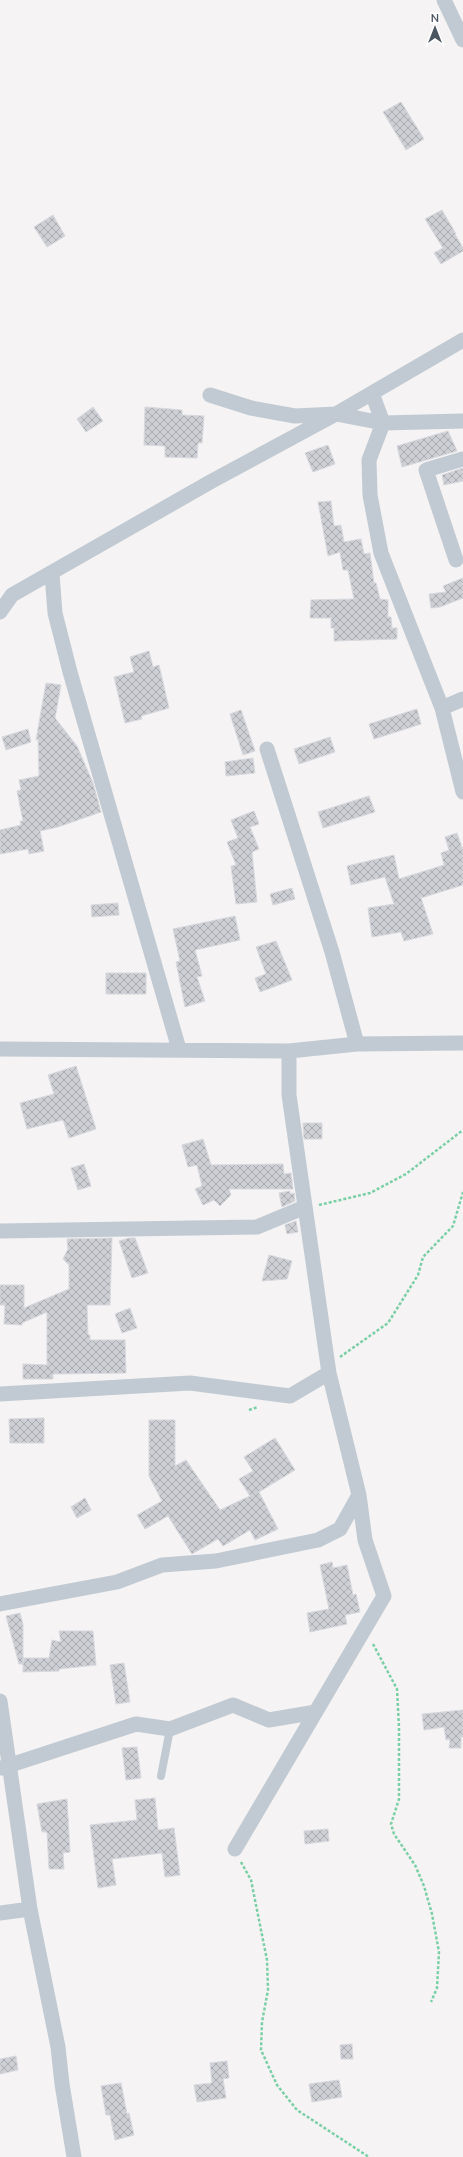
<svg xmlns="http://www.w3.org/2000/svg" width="463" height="2157" font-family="Mulish,sans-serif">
  <defs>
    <pattern id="building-cross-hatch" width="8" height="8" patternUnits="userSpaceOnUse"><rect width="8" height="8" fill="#cdcfd5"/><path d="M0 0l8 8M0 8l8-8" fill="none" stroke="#a8abb0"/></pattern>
  </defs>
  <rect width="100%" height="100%" fill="#f5f3f3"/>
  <path fill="url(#building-cross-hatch)" stroke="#d7d9de" d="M401 102 424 139 406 150 383 112Z
    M442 210 456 234H455L463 248V251L441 264 434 253 443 248 425 219Z
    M53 215 65 236 47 247 34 227Z
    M93 407 103 421 86 432 77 419Z
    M145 407 182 410V415L204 416 202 443H198L197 458 165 457V446L144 445Z
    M448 431 457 451 402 467 397 446Z
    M328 445 335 464 313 472 305 453Z
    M463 468V481L444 485 442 475Z
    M331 501 334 526 341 525 344 542 361 539 364 554 370 553 374 583H376L380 599 388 600V617H391L392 628H397V639L334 641V628H331V618H310L311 600 354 599 348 570H343L340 552 328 556 318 502Z
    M463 578V598L440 607 431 608 429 594 446 592 443 586Z
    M149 651 153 667 159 665 169 708 141 716 142 719 125 723 114 677 134 672 130 657Z
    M46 683 61 685 55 718 77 746 93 783 101 812 58 827 40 831 44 851 29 854 28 849 0 854V830L21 825 20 821H23L17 791 21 790 19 780 39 776 38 739 36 740Z
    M417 709 421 724 374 739 369 724Z
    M241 710 255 751 243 755 230 714Z
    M28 729 31 742 6 750 2 737Z
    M330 737 335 752 299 764 294 749Z
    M253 758 255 773 226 776 225 762Z
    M369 796 375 812 323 828 318 812Z
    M254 811 259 824 250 827 259 849 252 852 257 902 236 904 231 866 236 865 227 842 238 838 231 820Z
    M457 833 463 850V885L421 898 433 934 404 941 401 932 372 937 368 908 394 904 385 877 351 885 347 866 394 855 399 879 444 865 441 853 449 850 445 837Z
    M292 888 295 899 273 905 270 894Z
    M118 903 119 915 92 917 91 905Z
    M235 916 240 940 195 950 202 976 197 977 205 1001 185 1007 176 962 180 961 173 929Z
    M276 941 292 980 260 992 255 978 266 974 256 947Z
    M106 973H146V994H106Z
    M76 1066 96 1129 69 1138 63 1120 27 1129 20 1103 54 1094 48 1075Z
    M303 1123H322V1139H304Z
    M203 1139 211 1165 283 1164 284 1174 291 1173 293 1189H229L231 1195 220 1206 214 1200 203 1205 195 1189 202 1186 197 1165 188 1167 182 1145Z
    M84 1164 91 1186 78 1190 71 1168Z
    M290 1191V1194L294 1193 295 1201 282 1207 279 1193Z
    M296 1221 298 1232 287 1234 285 1225Z
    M112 1238 110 1305H87L88 1335H90V1340H125L126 1373 53 1374V1379H23V1364L47 1365V1312L22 1323V1325L4 1324 5 1305H0V1285H24V1308L69 1289V1265L63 1259 68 1249 67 1239Z
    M129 1238H135L148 1273 132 1278 119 1241Z
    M269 1255 292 1261 287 1279 262 1281Z
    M130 1308 137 1328 122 1333 115 1314Z
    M44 1418V1443H10L9 1419Z
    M149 1420H175V1466L186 1460 220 1510 250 1496 239 1479 253 1471 244 1457 275 1438 295 1470 259 1492 278 1529 255 1540 250 1530 223 1546 218 1539 192 1554 168 1516 145 1529 137 1515 162 1501 149 1476Z
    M85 1498 91 1510 77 1518 71 1507Z
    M332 1562 333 1568 347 1565 353 1595 356 1594 360 1612 345 1615 347 1624 310 1632 307 1613 329 1609 320 1565Z
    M20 1613 23 1624V1664H19L6 1616Z
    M59 1631H93L96 1665 59 1669V1671L23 1672V1658H49L52 1640 61 1642Z
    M124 1663 130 1702 116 1704 110 1665Z
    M463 1710V1737H461V1748H449L450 1739 446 1740 444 1727 424 1730 422 1714Z
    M137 1747 141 1778 126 1780 122 1748Z
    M155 1798 158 1830 174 1828 180 1875 165 1877 162 1853 112 1859 116 1885 98 1888 90 1825 137 1820 135 1800Z
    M67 1799 70 1852 63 1853 64 1869H49L47 1832H42L37 1804Z
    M328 1829 329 1841 305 1844 304 1831Z
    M352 2044 353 2059H341L340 2045Z
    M16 2056 18 2070 0 2074V2059Z
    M227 2061 229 2078 223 2079 226 2098 197 2102 194 2085 212 2083 210 2063Z
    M339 2080 342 2097 312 2102 309 2084Z
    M121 2083 127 2114 129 2113 134 2135 115 2140 110 2115H106L101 2086Z"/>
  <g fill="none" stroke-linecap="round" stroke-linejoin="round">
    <path stroke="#7ad0a6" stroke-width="2.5" stroke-dasharray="3 2" stroke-linecap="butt" d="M319 1205 370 1193 406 1174 463 1130
      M340 1357 388 1323 418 1275 423 1257 453 1226 463 1192
      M249 1410 258 1407
      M373 1644 397 1689 399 1727V1799L391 1824 394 1834 415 1865 424 1886 432 1914 439 1952 437 1988 431 2002
      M241 1862 251 1880 267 1960 268 1990 262 2022 261 2050 277 2085 297 2110 369 2157"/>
    <path stroke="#c1cad2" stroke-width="8" d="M161 1776 170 1729"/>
    <path stroke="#c1cad2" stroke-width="15" d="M444 0 463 40
      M372 393 383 423 369 460 370 495 381 553 442 708 463 792
      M210 395 251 408 295 416 336 414 383 423 463 421
      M456 560 426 470 463 459
      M52 574 55 613 70 672 179 1049
      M0 612 12 595 212 481 336 414 463 340
      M442 708 463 699
      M267 749 332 952 357 1044
      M0 1049 289 1051 357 1044 463 1043
      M0 1231 257 1227 305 1207
      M0 1394 190 1383 290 1396 329 1373
      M0 1604 117 1582 162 1565 216 1561 318 1540 340 1529 359 1495
      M0 1701 30 1909 58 2047 62 2084 74 2157
      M1 1768 136 1724 170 1729 233 1705 269 1720 316 1712
      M235 1849 384 1596 365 1540 359 1495 329 1373 289 1095V1051
      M0 1913 30 1909"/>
  </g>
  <g transform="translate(435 28)" stroke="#ffffff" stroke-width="3" paint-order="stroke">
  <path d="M0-3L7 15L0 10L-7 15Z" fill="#4a5661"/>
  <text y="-6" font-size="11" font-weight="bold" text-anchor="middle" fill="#4a5661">N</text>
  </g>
</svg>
